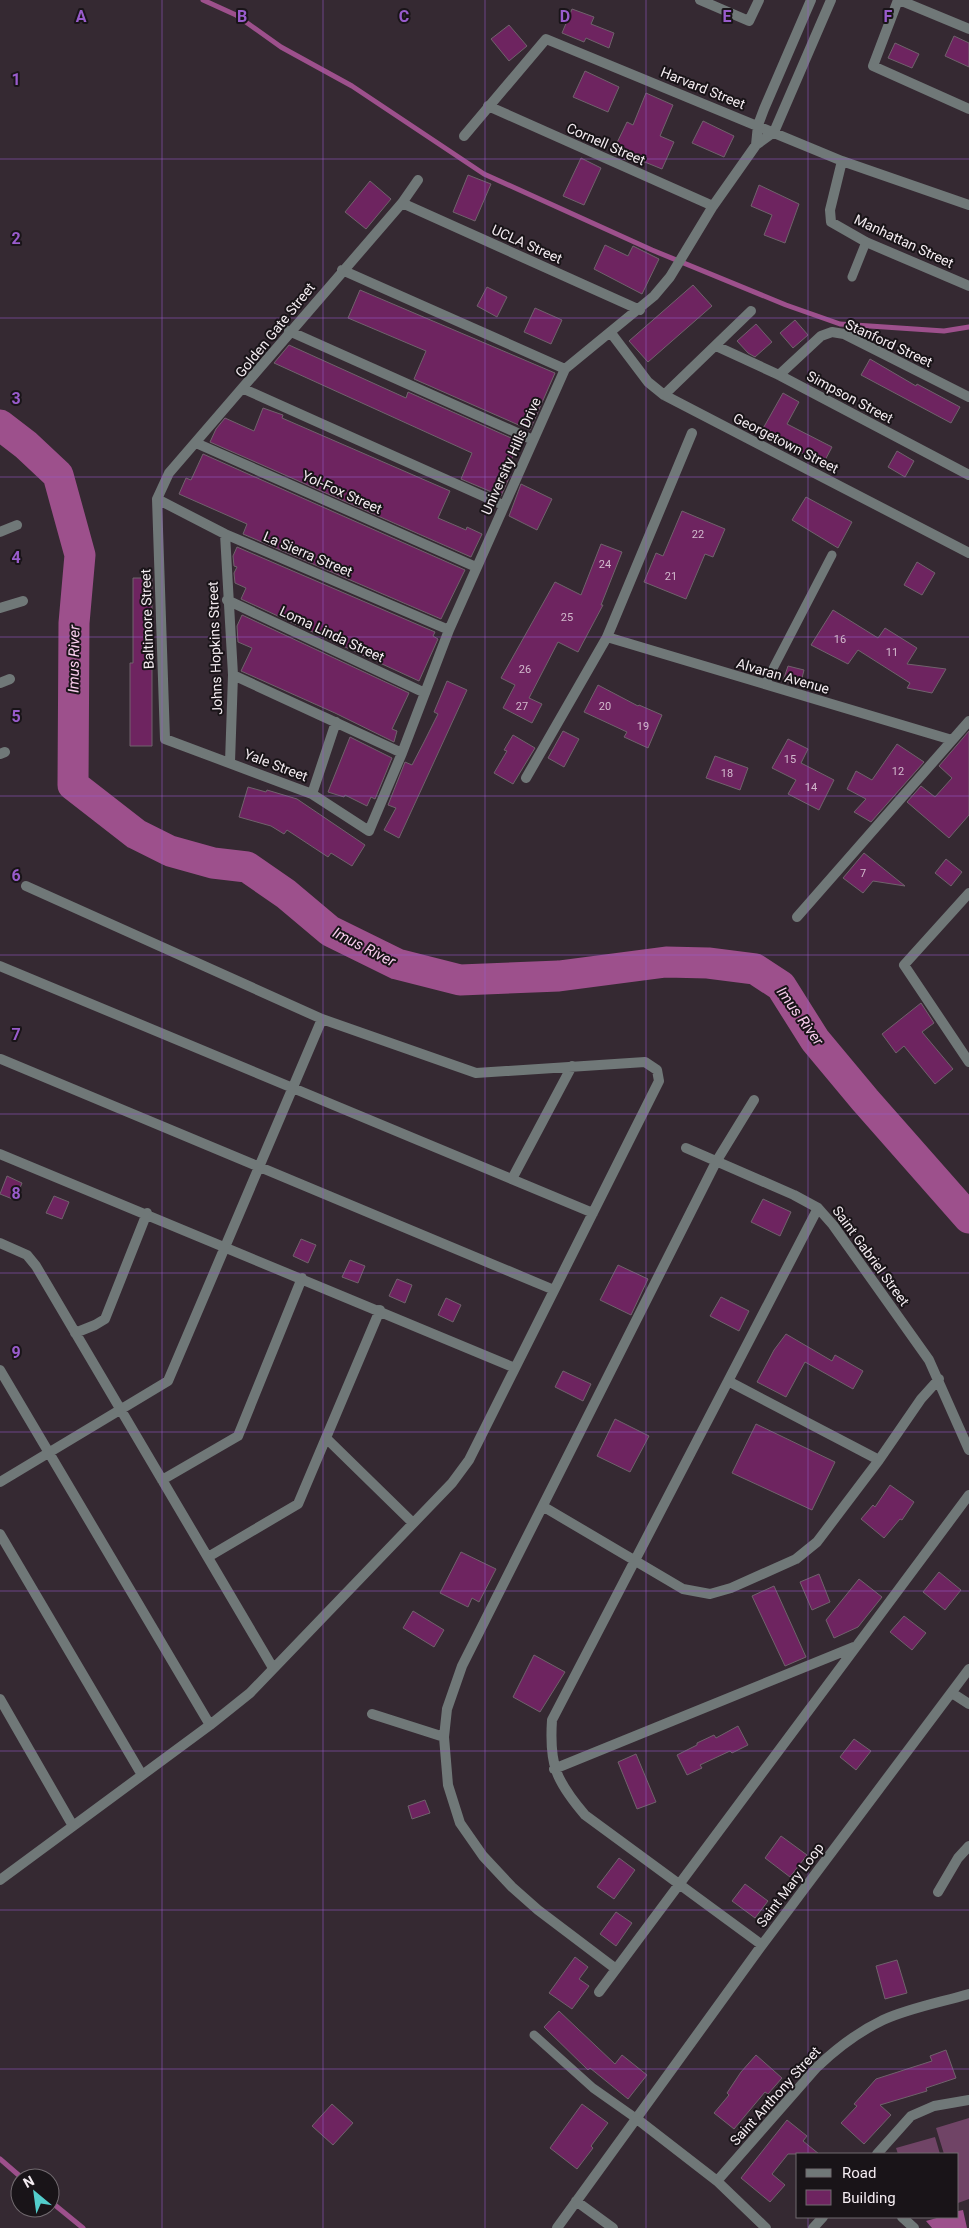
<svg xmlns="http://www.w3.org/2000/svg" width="969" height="2228" font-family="Roboto,sans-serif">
  <rect width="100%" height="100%" fill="#352932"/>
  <path fill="#704466" d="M969 2118V2199L958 2203V2154H944L936 2128Z
    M935 2137 940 2154H898L896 2148Z"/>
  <path fill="#9d508c" d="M963 2210 967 2228H932L926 2221 940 2217H958V2211Z"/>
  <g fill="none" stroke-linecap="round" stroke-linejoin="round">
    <path stroke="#9d508c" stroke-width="5" d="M203 0 236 15 281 47 352 86 484 174 652 250 786 305 840 324 944 331 969 327
      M0 2159 22 2178
      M50 2201 83 2228"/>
    <path stroke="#9d508c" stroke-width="31" d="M0 425 26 445 58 475 80 555 74 623 73 785 136 834 170 851 213 863 247 867 286 894 330 931 397 964 460 980 559 976 666 962 708 963 755 969 781 986 815 1040 865 1100 969 1218"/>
  </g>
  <path fill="#6e2460" stroke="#70626c" d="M572 9 594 17 591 24 614 33 609 48 586 38 584 42 562 33Z
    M509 25 527 46 509 61 491 39Z
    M954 36 969 43V67L945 56Z
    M895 43 919 54 912 68 888 58Z
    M585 71 619 87 608 112 573 97Z
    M646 93 673 105 660 136 674 142 662 169 630 156 628 161 612 153 627 122 633 125Z
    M703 121 734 136 724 157 692 143Z
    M581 158 601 168 584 205 563 196Z
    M468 175 491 184 475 221 453 212Z
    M370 181 391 199 366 229 345 212Z
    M759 185 799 204 785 243 764 235 772 215 751 206Z
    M605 245 628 256 633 246 659 259 642 294 594 269Z
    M693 285 712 306 648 362 629 341Z
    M487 287 507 297 497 317 477 306Z
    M360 290 555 373 530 430 414 379 426 351 348 318Z
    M535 308 562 320 551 344 524 332Z
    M795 320 808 335 793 348 780 333Z
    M756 324 772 342 755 357 748 353 737 341Z
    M289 345 406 398 408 392 520 442 506 471V476L509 478 501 496 461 479 472 453 274 363Z
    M870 359 916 386 917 384 960 407 951 423 861 375Z
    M783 393 799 402 787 424 832 447 823 464 761 432Z
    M263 408 283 415 282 418 450 491 438 518 466 530 467 527 482 534 471 557 210 442 216 429 225 418 254 431Z
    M897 451 914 461 905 477 888 467Z
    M203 454 465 570 441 619 243 534 247 524 179 494 186 478 191 480Z
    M521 484 552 499 537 530 509 516Z
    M806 497 852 522 838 548 792 520Z
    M682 511 725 529 713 557 705 554 686 599 644 582 656 553 663 556Z
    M601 544 622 552 601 605H603L578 652 558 642 529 698 542 704 532 723 503 708 515 685 501 678 555 582 581 595Z
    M237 547 435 632 433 636 438 639 419 681 241 599 246 588 235 583 234 573 237 567 234 566 233 556Z
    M917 562 935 573 922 595 904 585Z
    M133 578H152V746H130V663H133Z
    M833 610 878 638 885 628 917 648 907 664 946 669 932 693 907 688 910 683 858 650 848 664 811 645Z
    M242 615 409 693 392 729 397 731 394 742 335 713 241 671 252 648 238 642 237 626Z
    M788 666 804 670 800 686 783 681Z
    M447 681 467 690 399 838 384 830 396 808 388 805 405 762 412 765 424 742 438 714 434 712Z
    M598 685 638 706 639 705 662 715 648 748 624 737 627 732 584 712Z
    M563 731 579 739 564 767 548 758Z
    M969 731V815L949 838 907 802 921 786 935 797 952 778 939 766Z
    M513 735 535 748 513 784 494 773 507 751 504 750Z
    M350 737 392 758 375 799 371 797 367 806 345 795 344 797 328 792Z
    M788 739 808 749 801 763 834 780 819 810 788 794 796 780 772 768Z
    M897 744 924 762 871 822 854 812 866 799 847 789 856 771 872 780Z
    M715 756 748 768 740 790 706 778Z
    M248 787 266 792 267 790 297 799 365 845 352 866 331 853 328 857 287 830 284 834 271 826 239 817Z
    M864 853 905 886 873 881 863 893 843 878Z
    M946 859 962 872 951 886 935 873Z
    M921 1003 934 1023 922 1032 953 1069 935 1084 904 1046 896 1053 882 1034Z
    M7 1176 22 1183 15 1200 0 1194Z
    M54 1196 69 1202 62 1219 46 1213Z
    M763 1199 791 1212 780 1236 751 1222Z
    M301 1239 316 1245 308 1263 293 1256Z
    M350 1260 365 1266 358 1283 342 1277Z
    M618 1265 648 1279 631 1315 600 1300Z
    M397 1279 412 1285 405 1303 389 1296Z
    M721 1297 749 1311 739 1331 710 1316Z
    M446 1298 461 1305 453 1322 438 1315Z
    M786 1334 832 1361 835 1355 863 1371 853 1389 805 1362 786 1397 757 1382 774 1350Z
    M563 1371 591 1384 583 1401 555 1387Z
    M615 1419 649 1436 630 1472 597 1456Z
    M756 1424 835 1462 812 1510 732 1473Z
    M890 1485 914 1502 902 1520 900 1519 884 1538 861 1519 873 1505 875 1507Z
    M461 1552 496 1569 479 1602 472 1598 468 1607 440 1593Z
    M939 1572 961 1590 945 1610 923 1592Z
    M819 1574 830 1602 812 1610 800 1582Z
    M859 1579 882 1597 858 1627 834 1638 826 1620Z
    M774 1586 806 1657 785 1666 752 1596Z
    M413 1611 444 1630 434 1647 403 1628Z
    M904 1616 926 1633 912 1650 890 1632Z
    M534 1655 565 1672 540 1712 513 1697Z
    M738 1726 748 1745 732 1753 730 1751 700 1765 702 1768 687 1775 677 1755 697 1745V1743L714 1735 716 1738Z
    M854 1739 871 1751 856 1770 840 1757Z
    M636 1754 656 1802 637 1809 618 1762Z
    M425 1800 430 1813 412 1819 408 1806Z
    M781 1836 807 1855 790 1877 765 1858Z
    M619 1858 635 1870 614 1899 597 1887Z
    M745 1884 768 1901 755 1918 732 1901Z
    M616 1912 632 1923 616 1946 600 1934Z
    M575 1957 588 1967 579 1979 589 1986 572 2009 549 1993Z
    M897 1960 907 1993 885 1999 876 1966Z
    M559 2011 615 2064 622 2055 647 2075 628 2099 590 2068 588 2070 544 2027Z
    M946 2050 956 2078 926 2088 927 2091 880 2105 891 2115 864 2144 841 2123 857 2106 854 2104 876 2079 932 2061 930 2056Z
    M756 2055 782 2078 768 2094 765 2092 734 2129 714 2113 729 2095 727 2093 741 2072Z
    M332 2104 353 2123 333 2145 312 2126Z
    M582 2104 608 2123 591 2146 593 2148 577 2169 550 2148Z
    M787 2120 807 2136 803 2141 819 2154H788L772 2174 785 2185 770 2202 741 2178Z"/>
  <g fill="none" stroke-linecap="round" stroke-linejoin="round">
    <path stroke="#707878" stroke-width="9" d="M852 277 866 242
      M765 684 832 555
      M534 2035 593 2088 637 2119"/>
    <path stroke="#707878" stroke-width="10" d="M700 0 749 21 759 0
      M898 0 873 66 969 109
      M899 0 969 29
      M488 106 713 206
      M464 136 546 39 842 161 969 205
      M756 145 758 125 764 109 811 0
      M842 161 830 210 831 222 866 242 969 286
      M418 180 402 203 169 473 157 499 165 739 312 794 369 831 402 753 449 630 565 369 654 296 670 277 713 206 756 145 774 132 831 0
      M402 203 640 310
      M342 270 565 369
      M289 331 533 440
      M611 333 648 382 664 395 969 553
      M716 346 779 375 969 475
      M779 375 821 336 832 332 844 334 969 397
      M244 389 503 505
      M664 395 751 311
      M196 443 476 567
      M157 499 225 534 449 630
      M0 532 17 525
      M225 534 233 675 230 762
      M227 600 425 693
      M0 608 23 601
      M607 637 952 740
      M233 675 402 753
      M0 683 10 679
      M0 754 5 752
      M526 778 607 637 692 433
      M312 794 336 722
      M969 893 904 965 969 1062
      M797 917 969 721
      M0 966 593 1213
      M1 1059 554 1290
      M686 1148 794 1195 818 1208 833 1225 929 1360 969 1450
      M0 1154 515 1368
      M512 1179 572 1066
      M0 1243 27 1255 36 1266 273 1668
      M75 1333 95 1325 105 1319 147 1213
      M0 1370 210 1725
      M728 1381 879 1460
      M326 1438 413 1523
      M162 1480 238 1436 302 1278
      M0 1482 168 1381 322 1019
      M544 1507 683 1589 710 1594 731 1588 796 1559 817 1542 879 1460 921 1399 939 1379
      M0 1534 142 1775
      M208 1557 298 1504 380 1310
      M952 1693 969 1704
      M0 1699 73 1826
      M372 1714 444 1737
      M554 1769 854 1647
      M0 1880 210 1725 250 1693 452 1483 469 1460 659 1081 657 1070 645 1062 476 1073 322 1019 26 886
      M938 1892 958 1858 969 1846
      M762 1945 585 1815C556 1781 549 1765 552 1720L818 1208
      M616 1969 538 1910 512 1887 483 1856 460 1823 448 1785 444 1737 447 1709 462 1666 716 1162 754 1100
      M599 1992 969 1495
      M637 2119 717 2181 766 2228
      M877 2154 911 2116 934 2106 969 2100
      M717 2181 817 2067C837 2048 858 2032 883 2020 909 2008 942 2002 969 1994
      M576 2201 613 2228
      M902 2217 914 2228
      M557 2228 762 1945 969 1669
      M813 2228 823 2217"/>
  </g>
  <path fill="none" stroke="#995ccc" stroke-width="1" stroke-opacity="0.55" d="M162 0V2228M323 0V2228M485 0V2228M646 0V2228M808 0V2154M0 159H969M0 318H969M0 477H969M0 637H969M0 796H969M0 955H969M0 1114H969M0 1273H969M0 1432H969M0 1591H969M0 1751H969M0 1910H969M0 2069H969M808 2217V2228"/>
  <g text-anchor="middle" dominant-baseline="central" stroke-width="4" stroke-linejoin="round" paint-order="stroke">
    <g font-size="11" fill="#d2bacd">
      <text x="698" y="534">22</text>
      <text x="605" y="564">24</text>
      <text x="671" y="576">21</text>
      <text x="567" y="617">25</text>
      <text x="840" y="639">16</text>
      <text x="892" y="652">11</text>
      <text x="525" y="669">26</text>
      <text x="522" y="706">27</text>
      <text x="605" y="706">20</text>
      <text x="643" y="726">19</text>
      <text x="790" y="759">15</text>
      <text x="898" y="771">12</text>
      <text x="727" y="773">18</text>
      <text x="811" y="787">14</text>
      <text x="863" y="873">7</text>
    </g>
    <g font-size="14" fill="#f4ecf1" stroke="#191418">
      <text transform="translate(703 88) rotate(22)">Harvard Street</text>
      <text transform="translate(606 144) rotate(24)">Cornell Street</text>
      <text transform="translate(904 241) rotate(25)">Manhattan Street</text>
      <text transform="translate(527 244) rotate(24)">UCLA Street</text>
      <text transform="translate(275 330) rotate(-51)">Golden Gate Street</text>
      <text transform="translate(889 343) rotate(25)">Stanford Street</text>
      <text transform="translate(850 397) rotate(28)">Simpson Street</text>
      <text transform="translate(786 443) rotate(27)">Georgetown Street</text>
      <text transform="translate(511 456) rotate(-66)">University Hills Drive</text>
      <text transform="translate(342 492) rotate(24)">Yol-Fox Street</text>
      <text transform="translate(308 554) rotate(23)">La Sierra Street</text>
      <text transform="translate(147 619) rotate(-92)">Baltimore Street</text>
      <text transform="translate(332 634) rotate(25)">Loma Linda Street</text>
      <text transform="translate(215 648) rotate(-92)">Johns Hopkins Street</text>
      <text transform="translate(783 676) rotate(16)">Alvaran Avenue</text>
      <text transform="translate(276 765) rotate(21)">Yale Street</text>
      <text transform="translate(871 1256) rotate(54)">Saint Gabriel Street</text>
      <text transform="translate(790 1885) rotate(-53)">Saint Mary Loop</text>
      <text transform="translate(775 2096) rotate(-48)">Saint Anthony Street</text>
    </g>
    <g font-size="15" font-style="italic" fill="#f8cded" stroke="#191418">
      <text transform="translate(74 659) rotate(-89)">Imus River</text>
      <text transform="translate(364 947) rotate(27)">Imus River</text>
      <text transform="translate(800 1016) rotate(54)">Imus River</text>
    </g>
  </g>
  <g font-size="16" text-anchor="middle" font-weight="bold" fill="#995ccc" stroke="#191418" stroke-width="4" stroke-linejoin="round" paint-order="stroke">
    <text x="81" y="22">A</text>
    <text x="242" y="22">B</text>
    <text x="404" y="22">C</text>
    <text x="565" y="22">D</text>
    <text x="727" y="22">E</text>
    <text x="888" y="22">F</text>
    <text x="16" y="85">1</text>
    <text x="16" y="244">2</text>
    <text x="16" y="404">3</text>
    <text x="16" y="563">4</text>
    <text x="16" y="722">5</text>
    <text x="16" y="881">6</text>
    <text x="16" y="1040">7</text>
    <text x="16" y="1199">8</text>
    <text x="16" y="1358">9</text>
  </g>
  <rect x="796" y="2153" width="162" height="65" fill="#191418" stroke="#716a6f"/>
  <rect x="806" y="2169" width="25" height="8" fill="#707878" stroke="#716a6f"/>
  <text x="842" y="2178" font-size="15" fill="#f4ecf1">Road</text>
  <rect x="806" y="2190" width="25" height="15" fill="#6e2460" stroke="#716a6f"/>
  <text x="842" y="2203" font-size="15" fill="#f4ecf1">Building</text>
  <g transform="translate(35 2193) rotate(331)"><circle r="24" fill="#191418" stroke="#716a6f"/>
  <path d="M0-4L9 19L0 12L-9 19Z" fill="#53cdcb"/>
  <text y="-8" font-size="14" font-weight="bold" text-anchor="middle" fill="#f4ecf1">N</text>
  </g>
</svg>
